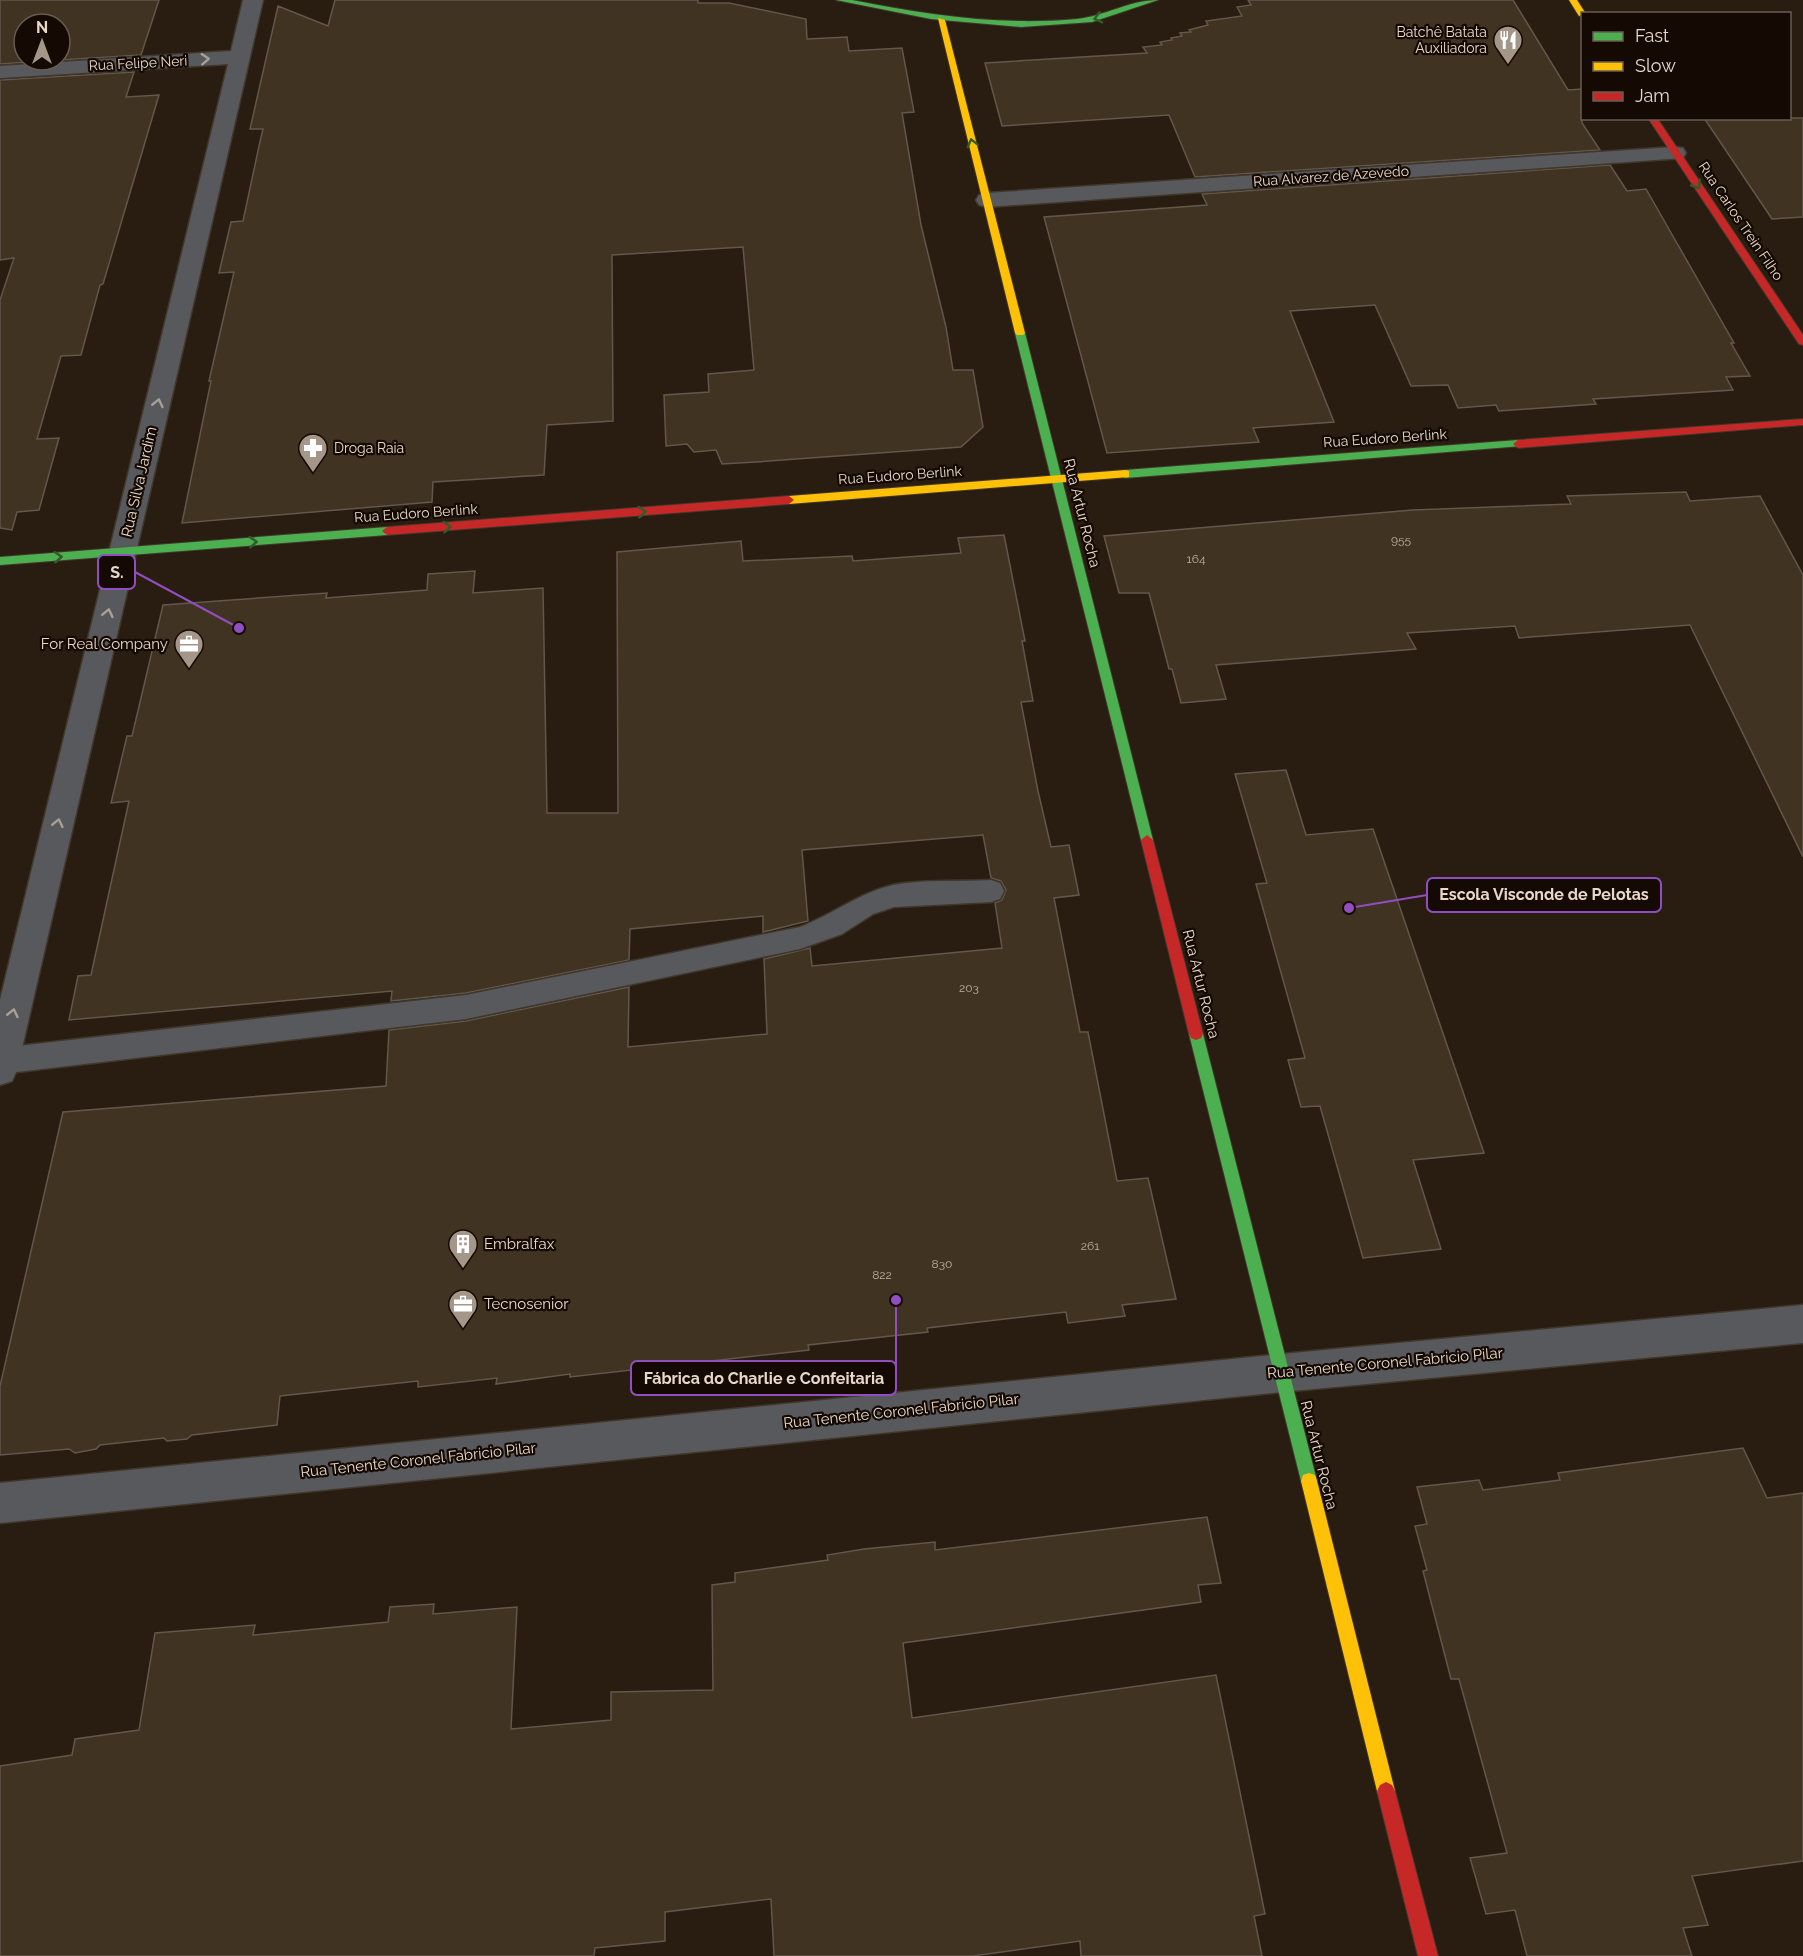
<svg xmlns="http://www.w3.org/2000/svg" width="1803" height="1956" font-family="Raleway,sans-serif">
  <rect width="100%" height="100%" fill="#281d10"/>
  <path fill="#413321" stroke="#61574c" stroke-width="1.5" d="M0 0H159L141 55 60 60V24H24V60H58L0 64Z
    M335 0H698V3H729L806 19 807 39 847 37 849 51 902 48 914 112 902 113 921 225 946 327 953 370H973L983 427 961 447 756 462 722 464 716 450 694 452 687 444 666 446 664 395 709 392 708 374 754 370 743 247 612 255 613 421 547 425 544 475 433 482 432 502 182 523 211 381H209L234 272 219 273 231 222 243 221 259 146 263 129H250L278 6 328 26Z
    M1248 0H1513L1568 90 1582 89V123L1600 150 1195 177 1169 115 1002 126 985 63 1147 53 1143 47 1162 45 1160 42 1172 40 1171 38 1182 36 1180 33 1191 32 1189 30 1208 25 1206 21 1242 16 1237 7 1251 5Z
    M134 72 126 97 159 95 103 284 100 285 81 355 61 356 37 439 59 438 39 510 17 512 12 530 0 528V300L14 258 0 260V80Z
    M1704 118H1803V217L1772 219Z
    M1610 165 1627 191 1646 189 1734 343H1731L1750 376 1726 377 1733 390 1593 399 1596 404 1499 411 1496 405 1458 408 1448 385 1411 386 1375 305 1290 311 1334 422 1253 428 1259 442 1107 453 1044 217 1207 205 1202 194Z
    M1686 492 1690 501 1760 496 1803 575V857L1690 625 1519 638 1515 626 1407 633 1416 649 1216 665 1226 699 1181 703 1172 669H1169L1149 593H1119L1104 536 1413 510 1571 504 1567 496Z
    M1004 535 1025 641H1022L1033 701 1021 702 1038 791 1051 847 1069 845 1079 895 1054 898 1080 1032H1088L1117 1181 1148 1178 1176 1299 1122 1305 1125 1316 1068 1323 1066 1312 927 1328 928 1332 808 1345 809 1350 570 1377V1374L496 1384 497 1378 418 1387V1381L280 1396 277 1425 192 1435 187 1439 167 1441 164 1438 100 1445 96 1449 75 1453 69 1449 0 1455V1386L63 1112 386 1086 389 1030 466 1021 629 987 628 1047 767 1034 764 959 810 948 812 966 1002 948 995 903 1002 900 1006 890 1001 881 991 878 983 835 802 850 808 921 763 932V916L630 929 629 960 466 993 391 1001 392 991 69 1020 78 976 91 975 129 801 111 803 127 736H132L163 605 327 593 326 598 427 590 428 574 475 571 473 593 543 588 547 813H618L617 552 741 541 743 561 852 556 853 561 961 553 958 538Z
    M1286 770 1306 835 1373 829 1484 1153 1413 1160 1441 1249 1363 1258 1320 1106 1301 1107 1288 1060 1305 1058 1256 884 1267 883 1235 774Z
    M1743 1448 1767 1498 1803 1493V1861L1692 1876 1708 1925 1683 1928 1692 1956H1527L1515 1910 1486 1914 1470 1858 1507 1853 1459 1679H1451L1423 1571 1427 1570 1415 1526 1427 1524 1417 1487 1479 1480 1483 1490 1560 1480 1558 1473Z
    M1207 1517 1221 1583 1198 1585 1201 1602 903 1643 912 1718 1216 1675 1265 1914 1254 1916 1262 1956H1081L1080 1941 973 1956H774L771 1899 665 1912V1941L595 1948 594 1956H0V1766L72 1755 75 1739 139 1730 155 1633 255 1625 253 1635 388 1622 390 1607 434 1604 433 1614 517 1607 511 1729 611 1720V1692L713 1690 712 1585 735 1582V1573L828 1560 827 1555 864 1549 935 1542V1550Z"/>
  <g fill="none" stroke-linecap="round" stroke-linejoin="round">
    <g stroke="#41372d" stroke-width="3">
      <path id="lane" d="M991 880 1000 883 1004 891 1000 899 991 902 894 907 873 914 842 934 800 949 466 1019 0 1074V1048L466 995 800 927C832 915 859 893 893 885 922 879 961 882 991 880Z"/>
    </g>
    <g stroke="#41372d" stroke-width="3">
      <path id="street" d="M243 0H263L17 1070 12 1081 0 1085V1000L228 64 0 78V66L231 51Z
        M1675 147 1683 148 1686 153 1683 158 987 207 979 205 976 200 979 195 987 193Z
        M1803 1305V1343L1282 1392 0 1523V1483L1282 1354Z"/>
    </g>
    <g stroke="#41372d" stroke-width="2">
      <path id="fast" d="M836 0H852C927 15 1001 26 1077 19 1105 16 1130 0 1158 0L1092 22 1021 27 931 19Z
        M1020 330 1025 333 1153 840 1147 845 1141 840 1015 333Z
        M1518 440 1522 442V446L1125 478 1120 474 1125 470Z
        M387 527 392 531 387 535 0 565V557Z
        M1196 1028 1201 1030 1203 1034 1317 1481 1315 1487 1309 1489 1303 1487 1301 1481 1189 1034 1191 1030Z"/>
    </g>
    <g stroke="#41372d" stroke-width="2">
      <path id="slow" d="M1569 0H1577L1586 14 1579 16Z
        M938 18 945 20 1025 333 1023 335H1017L1015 333Z
        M1125 470 1129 471V477L789 504 784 500 789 496Z
        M1309 1473 1315 1475 1317 1481 1395 1791 1392 1797 1386 1800 1380 1797 1377 1791 1301 1481 1303 1475Z"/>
    </g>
    <g stroke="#41372d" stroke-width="2">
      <path id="jam" d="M1648 118H1657L1803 335V345L1799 344Z
        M1803 419V425L1518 448 1513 444 1518 440Z
        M789 496 794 500 789 504 387 535 382 531 387 527Z
        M1147 835 1153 840 1203 1034 1201 1038 1196 1040 1191 1038 1189 1034 1141 840Z
        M1386 1782 1392 1785 1395 1791 1438 1956H1418L1377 1791 1380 1785Z"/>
    </g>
    <use href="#lane" fill="#58595c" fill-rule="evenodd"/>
    <use href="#street" fill="#58595c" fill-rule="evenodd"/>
    <use href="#fast" fill="#4caf50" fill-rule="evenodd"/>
    <use href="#slow" fill="#ffc107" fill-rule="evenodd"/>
    <use href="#jam" fill="#c62828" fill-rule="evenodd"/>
  </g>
  <defs><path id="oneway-chevron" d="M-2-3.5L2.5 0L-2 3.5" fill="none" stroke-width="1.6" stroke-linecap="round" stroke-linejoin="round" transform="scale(1.5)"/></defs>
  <g stroke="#305c2a">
    <use href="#oneway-chevron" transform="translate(1098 18) rotate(165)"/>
    <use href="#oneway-chevron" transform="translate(972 143) rotate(-104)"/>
    <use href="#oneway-chevron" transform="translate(1697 185) rotate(56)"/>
    <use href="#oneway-chevron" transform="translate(642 512) rotate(-4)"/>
    <use href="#oneway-chevron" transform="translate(447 527) rotate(-4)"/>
    <use href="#oneway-chevron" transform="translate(253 542) rotate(-4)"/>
    <use href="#oneway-chevron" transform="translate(58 557) rotate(-4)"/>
  </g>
  <g stroke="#a79f98">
    <use href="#oneway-chevron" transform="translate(205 59) rotate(-3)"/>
    <use href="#oneway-chevron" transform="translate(158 403) rotate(-77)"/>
    <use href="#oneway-chevron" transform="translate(108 613) rotate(-77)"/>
    <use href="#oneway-chevron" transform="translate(58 823) rotate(-77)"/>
    <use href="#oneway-chevron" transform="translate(13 1013) rotate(-77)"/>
  </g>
  <defs>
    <g id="restaurant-pin" transform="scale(1.5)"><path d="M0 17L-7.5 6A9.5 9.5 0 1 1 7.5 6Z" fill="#a49789" stroke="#140a03"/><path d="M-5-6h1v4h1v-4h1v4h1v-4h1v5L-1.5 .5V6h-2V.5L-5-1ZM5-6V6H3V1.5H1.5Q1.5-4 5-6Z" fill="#fff"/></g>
    <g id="pharmacy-pin" transform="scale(1.5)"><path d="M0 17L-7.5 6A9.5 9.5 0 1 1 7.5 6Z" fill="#a49789" stroke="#140a03"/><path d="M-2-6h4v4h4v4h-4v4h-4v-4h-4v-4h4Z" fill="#fff"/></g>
    <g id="office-pin" transform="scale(1.5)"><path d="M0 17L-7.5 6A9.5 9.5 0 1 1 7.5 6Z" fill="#a49789" stroke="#140a03"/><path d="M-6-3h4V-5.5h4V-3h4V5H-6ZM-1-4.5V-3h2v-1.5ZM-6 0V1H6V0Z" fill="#fff"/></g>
    <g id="building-pin" transform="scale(1.5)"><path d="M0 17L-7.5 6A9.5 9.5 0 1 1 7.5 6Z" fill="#a49789" stroke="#140a03"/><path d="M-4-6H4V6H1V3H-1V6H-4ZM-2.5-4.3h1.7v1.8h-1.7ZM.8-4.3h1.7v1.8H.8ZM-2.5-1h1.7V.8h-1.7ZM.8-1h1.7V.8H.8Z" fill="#fff"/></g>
  </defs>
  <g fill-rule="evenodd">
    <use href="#restaurant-pin" x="1508" y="40"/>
    <use href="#pharmacy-pin" x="313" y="448"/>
    <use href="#office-pin" x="189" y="644"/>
    <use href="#building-pin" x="463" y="1244"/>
    <use href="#office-pin" x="463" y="1304"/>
  </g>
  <g text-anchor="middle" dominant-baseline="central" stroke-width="4.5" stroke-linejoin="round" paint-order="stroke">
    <g font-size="12" fill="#beafa0">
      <text x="1401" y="540">955</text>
      <text x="1196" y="559">164</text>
      <text x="969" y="988">203</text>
      <text x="1090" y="1246">261</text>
      <text x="942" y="1264">830</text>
      <text x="882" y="1275">822</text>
    </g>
    <g font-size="14" fill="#e7d8ca" stroke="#140a03" text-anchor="end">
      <text x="1487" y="32">Batchê Batata<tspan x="1487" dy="16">Auxiliadora</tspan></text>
      <text x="334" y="448" text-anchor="start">Droga Raia</text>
    </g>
    <g font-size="14" fill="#e7d8ca" stroke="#140a03">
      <text transform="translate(138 63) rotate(-3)">Rua Felipe Neri</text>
      <text transform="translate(1331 176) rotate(-4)">Rua Alvarez de Azevedo</text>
      <text transform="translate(1741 221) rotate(56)">Rua Carlos Trein Filho</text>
      <text transform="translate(1385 438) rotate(-4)">Rua Eudoro Berlink</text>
      <text transform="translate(900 475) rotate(-4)">Rua Eudoro Berlink</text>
      <text transform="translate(416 513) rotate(-4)">Rua Eudoro Berlink</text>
    </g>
    <g font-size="15" fill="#e7d8ca" stroke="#140a03">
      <text transform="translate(139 482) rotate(-77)">Rua Silva Jardim</text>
      <text transform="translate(1082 513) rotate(76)">Rua Artur Rocha</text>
      <text transform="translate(1201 984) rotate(76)">Rua Artur Rocha</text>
      <text transform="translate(1385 1363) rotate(-5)">Rua Tenente Coronel Fabricio Pilar</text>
      <text transform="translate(901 1411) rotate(-6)">Rua Tenente Coronel Fabricio Pilar</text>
      <text transform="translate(1319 1455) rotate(76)">Rua Artur Rocha</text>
      <text transform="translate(418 1460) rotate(-6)">Rua Tenente Coronel Fabricio Pilar</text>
    </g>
    <g font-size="15" fill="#e7d8ca" stroke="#140a03" text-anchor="start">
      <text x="168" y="644" text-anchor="end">For Real Company</text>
      <text x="484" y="1244">Embralfax</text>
      <text x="484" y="1304">Tecnosenior</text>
    </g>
  </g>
  <path fill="none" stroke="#914ec1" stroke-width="2" d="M239 628L135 572M1349 908L1427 895M896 1300L896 1378"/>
  <g fill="#914ec1" stroke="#140a03" stroke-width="2">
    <circle cx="239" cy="628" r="6"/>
    <circle cx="1349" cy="908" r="6"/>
    <circle cx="896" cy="1300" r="6"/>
  </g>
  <g fill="#140a03" stroke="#914ec1" stroke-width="2">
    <rect x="98" y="555" width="37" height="34" rx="6"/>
    <rect x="1427" y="878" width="234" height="34" rx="6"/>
    <rect x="631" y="1361" width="265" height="34" rx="6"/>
  </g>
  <g font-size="16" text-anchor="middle" font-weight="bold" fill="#e7d8ca">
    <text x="117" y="578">S.</text>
    <text x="1544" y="900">Escola Visconde de Pelotas</text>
    <text x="764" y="1384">Fábrica do Charlie e Confeitaria</text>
  </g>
  <rect x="1581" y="12" width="210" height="108" fill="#140a03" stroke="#685c53" stroke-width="1.5"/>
  <rect x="1593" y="32" width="30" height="9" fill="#4caf50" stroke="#685c53" stroke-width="1.5"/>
  <text x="1635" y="42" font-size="18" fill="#e7d8ca">Fast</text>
  <rect x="1593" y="62" width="30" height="9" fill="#ffc107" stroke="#685c53" stroke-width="1.5"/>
  <text x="1635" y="72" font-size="18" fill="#e7d8ca">Slow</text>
  <rect x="1593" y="92" width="30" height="9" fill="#c62828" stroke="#685c53" stroke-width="1.5"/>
  <text x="1635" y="102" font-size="18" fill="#e7d8ca">Jam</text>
  <g transform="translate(42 42)"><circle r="28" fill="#140a03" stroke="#685c53" stroke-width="1.5"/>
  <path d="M0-4.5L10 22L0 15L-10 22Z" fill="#a49789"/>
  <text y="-9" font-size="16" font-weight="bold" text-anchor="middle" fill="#e7d8ca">N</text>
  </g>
</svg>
